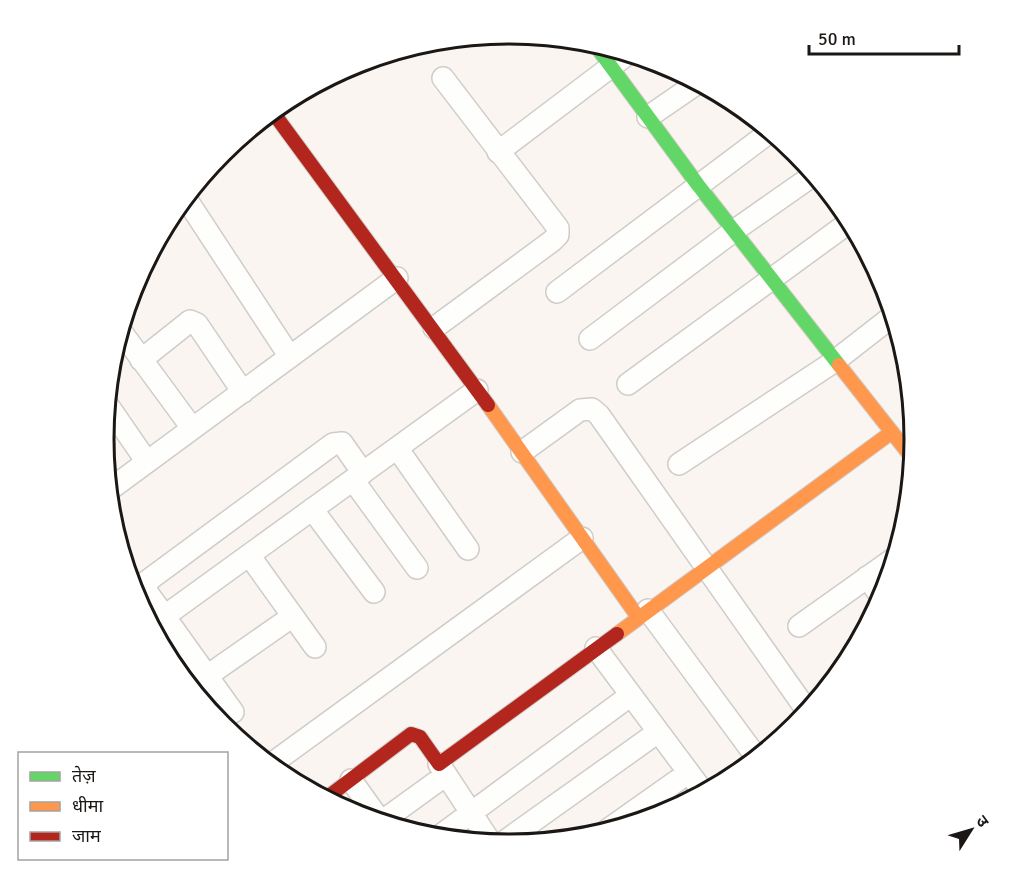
<svg xmlns="http://www.w3.org/2000/svg" width="1019" height="878" font-family="Signika,'Noto Sans Devanagari',sans-serif">
  <rect width="100%" height="100%" fill="#faf5f0"/>
  <g fill="none" stroke-linecap="round" stroke-linejoin="round">
    <g stroke="#d0ccc8" stroke-width="24">
      <path id="street" d="M648 117 699 82
        M498 152 629 53
        M185 197 290 357
        M557 292 771 131
        M434 328 552 241 558 235V228L443 78
        M120 330 192 428
        M590 339 735 230 815 174
        M141 360 190 321 197 324 243 392
        M628 384 851 221
        M107 404 147 462
        M397 448 468 549
        M522 452 580 410 592 409 599 415 808 712
        M679 464 835 361 894 315
        M353 480 417 568
        M109 490 397 278
        M312 509 374 592
        M249 555 315 647
        M867 577 882 598
        M648 610 757 758
        M151 626 477 390
        M799 626 896 557
        M596 648 704 793
        M207 676 293 616
        M233 712 147 592 146 582 333 444 342 443 363 473
        M439 764 491 843
        M270 765 582 538
        M351 780 381 822
        M381 822 446 775
        M603 833 688 773
        M437 838 631 695
        M501 844 658 732"/>
    </g>
    <g stroke="#d0ccc8" stroke-width="16">
      <path id="fast" d="M593 42 698 185 839 365"/>
    </g>
    <g stroke="#d0ccc8" stroke-width="16">
      <path id="slow" d="M839 365 913 459
        M488 405 638 617
        M617 634 892 432"/>
    </g>
    <g stroke="#d0ccc8" stroke-width="16">
      <path id="jam" d="M289 98 272 111 488 405
        M325 799 411 734 420 737 439 764 617 634"/>
    </g>
    <use href="#street" stroke="#fefefd" stroke-width="21"/>
    <use href="#fast" stroke="#63d668" stroke-width="14"/>
    <use href="#slow" stroke="#ff974d" stroke-width="14"/>
    <use href="#jam" stroke="#b3261e" stroke-width="14"/>
  </g>
  <path d="M0 0H1019V878H0ZM114 439a395 395 0 1 1 790 0a395 395 0 1 1-790 0Z" fill="#fff" fill-rule="evenodd"/>
  <path fill="none" stroke="#1b1715" stroke-width="3" d="M114 439a395 395 0 1 1 790 0a395 395 0 1 1-790 0Z"/>
  <rect x="18" y="752" width="210" height="108" fill="#ffffff" stroke="#a4a2a1" stroke-width="1.5"/>
  <rect x="30" y="772" width="30" height="9" fill="#63d668" stroke="#a4a2a1" stroke-width="1.5"/>
  <text x="72" y="782" font-size="18" fill="#1b1715">तेज़</text>
  <rect x="30" y="802" width="30" height="9" fill="#ff974d" stroke="#a4a2a1" stroke-width="1.5"/>
  <text x="72" y="812" font-size="18" fill="#1b1715">धीमा</text>
  <rect x="30" y="832" width="30" height="9" fill="#b3261e" stroke="#a4a2a1" stroke-width="1.5"/>
  <text x="72" y="842" font-size="18" fill="#1b1715">जाम</text>
  <g transform="translate(971 830) rotate(53)" stroke="#ffffff" stroke-width="4.5" paint-order="stroke">
  <path d="M0-4.5L10 22L0 15L-10 22Z" fill="#1b1715"/>
  <text y="-9" font-size="16" font-weight="bold" text-anchor="middle" fill="#1b1715">उ</text>
  </g>
  <path d="M809 45v9h150v-9" fill="none" stroke="#1b1715" stroke-width="3"/>
  <text x="818" y="45" font-size="18" fill="#1b1715" stroke="#ffffff" stroke-width="4.5" paint-order="stroke">50 m</text>
</svg>
